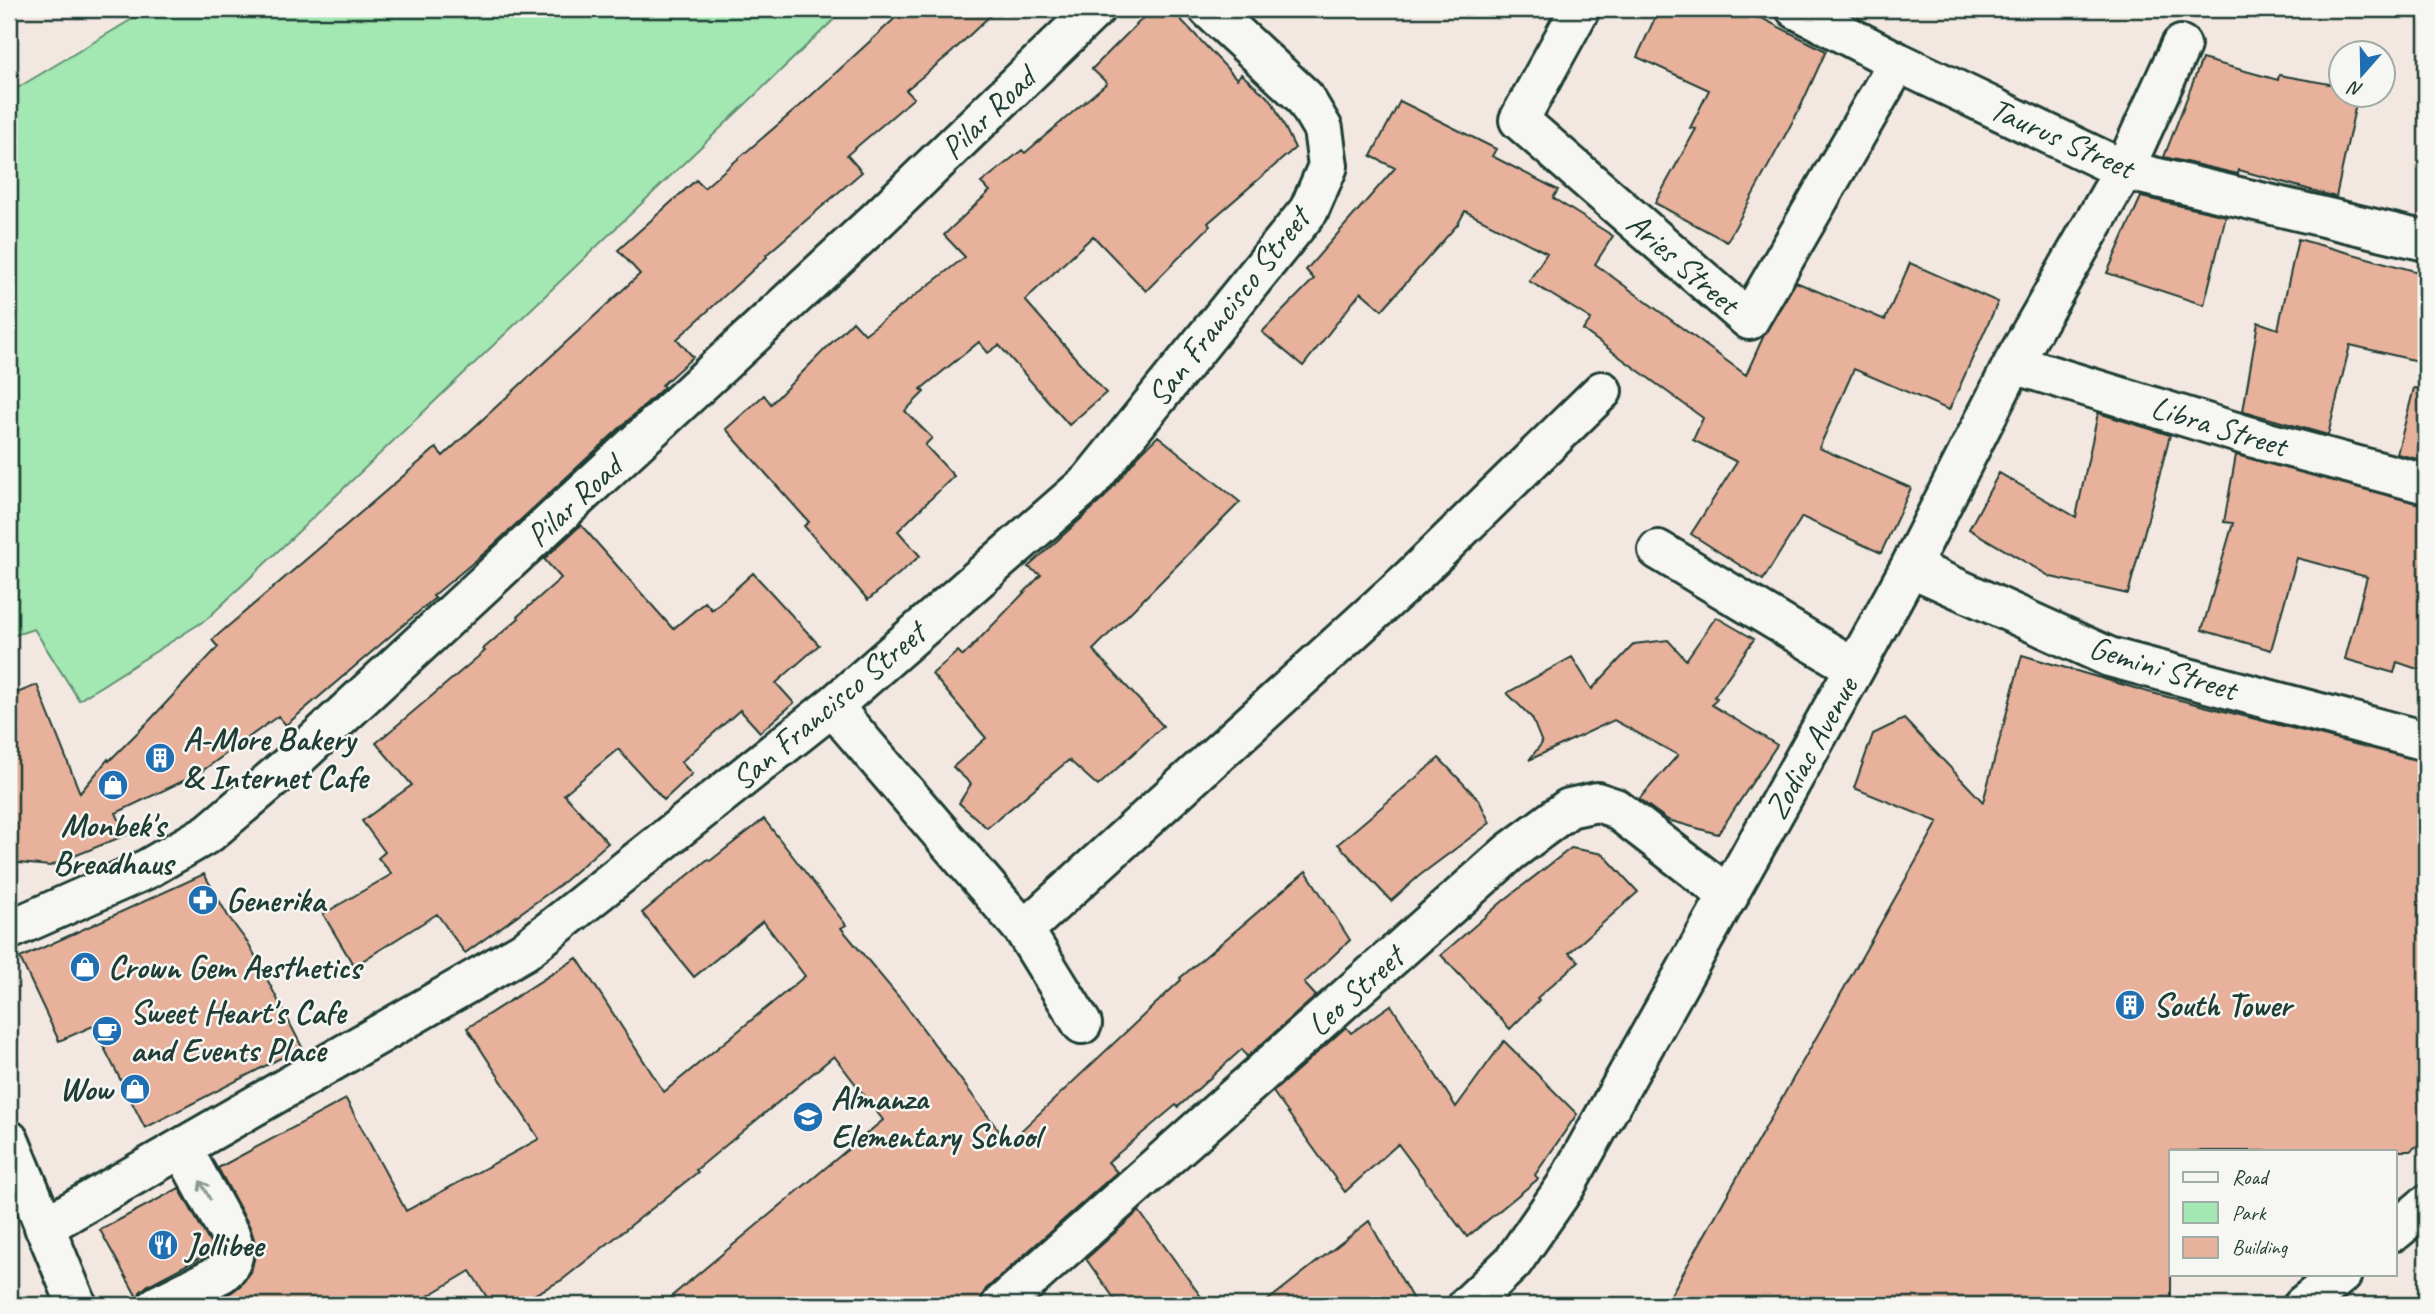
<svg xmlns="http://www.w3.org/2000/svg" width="2435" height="1314" font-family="Caveat,sans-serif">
  <rect width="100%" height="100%" fill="#f3e8e1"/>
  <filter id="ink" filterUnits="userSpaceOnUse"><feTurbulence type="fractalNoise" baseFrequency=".0143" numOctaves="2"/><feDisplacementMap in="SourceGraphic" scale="14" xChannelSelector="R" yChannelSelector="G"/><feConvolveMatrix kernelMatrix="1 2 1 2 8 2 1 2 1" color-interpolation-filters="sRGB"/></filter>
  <g filter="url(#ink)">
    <path fill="#a3e7b2" stroke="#619273" stroke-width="2" d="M149 9H845L207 619 79 700 34 629 9 637V93Z"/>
    <path fill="#e7b19c" stroke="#1f3d34" stroke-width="2" d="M905 9H997L951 53 906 90 914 98 847 155 862 172 766 255 767 257 677 339 693 357 662 385 664 387 487 551 433 596 435 598 286 725 278 716 198 774 116 813 126 835 50 866 9 862V696L37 685 80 793 108 759 109 761 150 720 218 647 212 640 436 448 443 456 640 274 618 250 696 180 704 188 802 104Z
      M1152 9H1171L1237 79 1241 74 1272 101 1295 148 1208 223 1210 226 1146 291 1093 236 1025 300 1106 393 1069 425 999 345 988 353 979 342 921 389 924 392 905 411 932 438 925 445 954 476 898 531 920 556 868 600 804 526 809 522 726 429 764 395 771 404 853 321 865 334 965 257 944 235 990 191 981 183 1022 150 1025 153 1107 83 1092 69Z
      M1659 9H1744L1826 51 1800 108 1727 242 1655 203 1696 129 1690 128 1709 90 1637 57Z
      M2202 59 2278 80 2279 75 2341 86V94H2358L2336 197 2239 170 2238 174 2164 157Z
      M1400 101 1496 149 1492 156 1558 190 1553 198 1613 236 1595 264 1746 375 1764 335 1796 282 1885 320 1910 263 1998 302 1949 410 1854 369 1819 448 1911 488 1881 553 1802 517 1763 580 1691 534 1737 462 1693 440 1703 418 1583 330 1591 319 1529 281 1547 253 1465 211 1458 224 1382 310 1361 292 1303 366 1262 332 1314 279 1306 270 1395 168 1371 156Z
      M2141 197 2226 216 2204 305 2107 273Z
      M2298 239 2426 274V363L2350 345 2328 435 2243 411 2258 322 2278 329Z
      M2414 388 2426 390V461L2397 454Z
      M2098 413 2170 435 2128 594 2051 577 1969 529 1999 473 2076 517Z
      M1158 436 1240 502 1093 650 1163 726 1098 786 1069 760 987 828 959 803 971 784 953 767 986 738 932 674 958 651 963 656 1041 575 1028 567 1104 498 1138 456Z
      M2236 455 2426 505V672L2397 662 2394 673 2345 659 2367 577 2297 558 2271 650 2202 630 2233 523 2224 522Z
      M581 525 673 629 705 602 712 610 753 573 819 645 776 683 794 703 760 732 740 710 681 762 692 774 664 800 618 749 564 794 608 843 561 884 465 953 437 914 354 966 323 914 392 874 378 858 385 852 362 821 412 785 376 743 485 651 483 649 519 618 518 616 561 578 544 559Z
      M1716 617 1754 639 1714 697 1717 698 1712 705 1777 745 1718 834 1668 820 1639 799 1678 755 1614 720 1529 760 1542 743 1532 718 1507 693 1572 657 1592 689 1634 644 1668 640 1686 660Z
      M2022 655 2148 692 2426 762V1139L2410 1151H2171V1305H1665L1938 822 1854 788 1873 734 1904 719 1983 802Z
      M1439 758 1479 800 1490 823 1419 876 1391 901 1338 844Z
      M764 819 846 925 841 928 903 1002 1008 1143 1181 980 1180 978 1306 871 1350 940 1304 983 1316 996 1247 1057 1242 1049 1178 1107 1176 1105 1108 1162 1117 1172 986 1289 981 1298 980 1305H661L883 1120 834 1056 696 1170 698 1172 562 1280 515 1305H492L470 1271 413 1305H206L232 1292 241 1285 251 1272 255 1255 254 1239 250 1227 218 1168 346 1099 406 1211 539 1139 467 1028 577 958 664 1092 805 976 763 921 694 977 642 913 708 859 710 861Z
      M1571 848 1603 854 1638 892 1569 953 1579 961 1537 998 1539 1000 1510 1029 1441 955 1503 901Z
      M204 874 228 916 250 946 302 1047 145 1128 93 1026 59 1041 20 958Z
      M1391 1005 1456 1107 1504 1041 1577 1114 1535 1175 1538 1179 1467 1237 1398 1144 1345 1192 1273 1092 1346 1027 1351 1033Z
      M179 1188 211 1245V1252L148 1285 140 1292 138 1299 100 1230Z
      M1139 1211 1207 1305H1119L1086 1259Z
      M1369 1221 1416 1305H1262Z"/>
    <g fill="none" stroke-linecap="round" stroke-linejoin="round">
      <g stroke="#1f3d34" stroke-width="44">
        <path id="street" d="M1580 9 1519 120 1749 320 1898 62
          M1796 9 1898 62 2124 170 2426 241
          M2013 364 2268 442 2426 484
          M1658 550 1855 668
          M1910 567 2109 657 2426 741
          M834 705 848 725 1024 930 1082 1024
          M1024 930 1412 577 1602 391
          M44 1227 524 951 834 705 1089 482 1309 210 1328 166 1323 129 1304 97 1209 9
          M2395 1231 2426 1205
          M158 1305 222 1273C234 1263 236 1252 231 1237L182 1148
          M1001 1305 1510 852 1569 808 1597 802 1615 808 1729 896
          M1468 1305 1513 1262 1565 1187 1855 668 1910 567 2013 364 2124 170 2181 45
          M2303 1305 2342 1274"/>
      </g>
      <g stroke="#1f3d34" stroke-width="44">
        <path id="secondary" d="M9 930 147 869 209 833 289 765 877 220 1095 9"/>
      </g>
      <g stroke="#1f3d34" stroke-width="44">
        <path id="highway" d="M9 1140 77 1305"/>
      </g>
      <use href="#street" stroke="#f6f6f2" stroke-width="38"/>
      <use href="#secondary" stroke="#f6f6f2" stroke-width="38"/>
      <use href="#highway" stroke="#f6f6f2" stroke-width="38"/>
    </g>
    <defs><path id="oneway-shaft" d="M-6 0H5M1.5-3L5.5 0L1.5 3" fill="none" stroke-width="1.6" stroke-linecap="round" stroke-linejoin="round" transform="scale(1.75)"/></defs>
    <use stroke="#8a9a93" href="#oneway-shaft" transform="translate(205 1190) rotate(-119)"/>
  </g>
  <defs>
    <g id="building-disc" transform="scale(1.575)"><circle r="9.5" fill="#1f6fb2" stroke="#f6f6f2"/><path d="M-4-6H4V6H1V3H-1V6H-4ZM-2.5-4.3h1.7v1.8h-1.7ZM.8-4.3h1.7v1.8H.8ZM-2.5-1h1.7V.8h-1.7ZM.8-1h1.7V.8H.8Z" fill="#fff"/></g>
    <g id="shop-disc" transform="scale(1.575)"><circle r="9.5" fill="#1f6fb2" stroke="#f6f6f2"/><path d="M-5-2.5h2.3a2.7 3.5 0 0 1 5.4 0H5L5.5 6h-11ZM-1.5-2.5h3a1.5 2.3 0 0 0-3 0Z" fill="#fff"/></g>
    <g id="pharmacy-disc" transform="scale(1.575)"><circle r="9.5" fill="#1f6fb2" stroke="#f6f6f2"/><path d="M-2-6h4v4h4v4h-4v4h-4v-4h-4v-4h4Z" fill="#fff"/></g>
    <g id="cafe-disc" transform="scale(1.575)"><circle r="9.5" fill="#1f6fb2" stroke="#f6f6f2"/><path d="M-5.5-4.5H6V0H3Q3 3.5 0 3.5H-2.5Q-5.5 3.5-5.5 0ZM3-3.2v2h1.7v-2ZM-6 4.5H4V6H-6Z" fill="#fff"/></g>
    <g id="school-disc" transform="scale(1.575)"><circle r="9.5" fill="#1f6fb2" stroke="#f6f6f2"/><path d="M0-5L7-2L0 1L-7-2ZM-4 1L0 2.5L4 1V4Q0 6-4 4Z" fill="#fff"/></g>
    <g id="restaurant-disc" transform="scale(1.575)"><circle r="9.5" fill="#1f6fb2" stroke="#f6f6f2"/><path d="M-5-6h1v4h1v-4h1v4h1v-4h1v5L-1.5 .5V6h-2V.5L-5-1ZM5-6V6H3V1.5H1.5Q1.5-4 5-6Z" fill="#fff"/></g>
  </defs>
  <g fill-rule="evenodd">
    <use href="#building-disc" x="160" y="758"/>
    <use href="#shop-disc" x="113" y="785"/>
    <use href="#pharmacy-disc" x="203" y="900"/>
    <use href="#shop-disc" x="85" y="967"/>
    <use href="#building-disc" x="2130" y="1005"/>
    <use href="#cafe-disc" x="107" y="1031"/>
    <use href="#shop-disc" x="135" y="1089"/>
    <use href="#school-disc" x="808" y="1117"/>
    <use href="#restaurant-disc" x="163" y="1245"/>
  </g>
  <g text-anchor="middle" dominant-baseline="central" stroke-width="5" stroke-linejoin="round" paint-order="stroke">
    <g font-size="33" fill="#1f3d34" stroke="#f6f6f2">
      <text transform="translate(988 113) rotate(-44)">Pilar Road</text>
      <text transform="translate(2062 138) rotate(24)">Taurus Street</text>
      <text transform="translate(1683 263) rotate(41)">Aries Street</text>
      <text transform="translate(1228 307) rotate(-52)">San Francisco Street</text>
      <text transform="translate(2219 426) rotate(17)">Libra Street</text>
      <text transform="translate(574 501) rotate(-43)">Pilar Road</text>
      <text transform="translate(2163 668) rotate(17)">Gemini Street</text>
      <text transform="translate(828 706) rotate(-40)">San Francisco Street</text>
      <text transform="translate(1811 748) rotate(-61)">Zodiac Avenue</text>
      <text transform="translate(1355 991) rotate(-42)">Leo Street</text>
    </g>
    <g font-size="33" font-weight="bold" fill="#1f3d34" stroke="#f6f6f2" text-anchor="start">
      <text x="183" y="739">A-More Bakery<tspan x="183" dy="38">&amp; Internet Cafe</tspan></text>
      <text x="113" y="825" text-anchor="middle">Monbek's<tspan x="113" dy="38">Breadhaus</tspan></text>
      <text x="226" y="900">Generika</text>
      <text x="108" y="967">Crown Gem Aesthetics</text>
      <text x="2153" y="1005">South Tower</text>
      <text x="130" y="1012">Sweet Heart's Cafe<tspan x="130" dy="38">and Events Place</tspan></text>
      <text x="112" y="1089" text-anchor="end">Wow</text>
      <text x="831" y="1098">Almanza<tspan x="831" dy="38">Elementary School</tspan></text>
      <text x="186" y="1245">Jollibee</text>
    </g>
  </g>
  <rect width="2435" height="1314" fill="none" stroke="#f6f6f2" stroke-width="35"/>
  <rect x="18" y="18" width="2400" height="1279" fill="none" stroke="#1f3d34" stroke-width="2.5" filter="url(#ink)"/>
  <rect x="2169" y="1150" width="228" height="126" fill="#f6f6f2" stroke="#a0aca6" stroke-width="2"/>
  <rect x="2183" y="1172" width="35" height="10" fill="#f6f6f2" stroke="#a0aca6" stroke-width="2"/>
  <text x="2232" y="1184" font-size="21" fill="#1f3d34">Road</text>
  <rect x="2183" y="1202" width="35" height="21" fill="#a3e7b2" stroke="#a0aca6" stroke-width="2"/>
  <text x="2232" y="1220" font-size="21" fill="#1f3d34">Park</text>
  <rect x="2183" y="1237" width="35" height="21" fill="#e7b19c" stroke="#a0aca6" stroke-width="2"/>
  <text x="2232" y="1254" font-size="21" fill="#1f3d34">Building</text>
  <g transform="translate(2362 74) rotate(200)"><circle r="33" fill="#f6f6f2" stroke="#a0aca6" stroke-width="2"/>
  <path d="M0-5L12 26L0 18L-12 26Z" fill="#1f6fb2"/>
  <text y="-10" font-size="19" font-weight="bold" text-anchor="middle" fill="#1f3d34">N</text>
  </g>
</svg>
